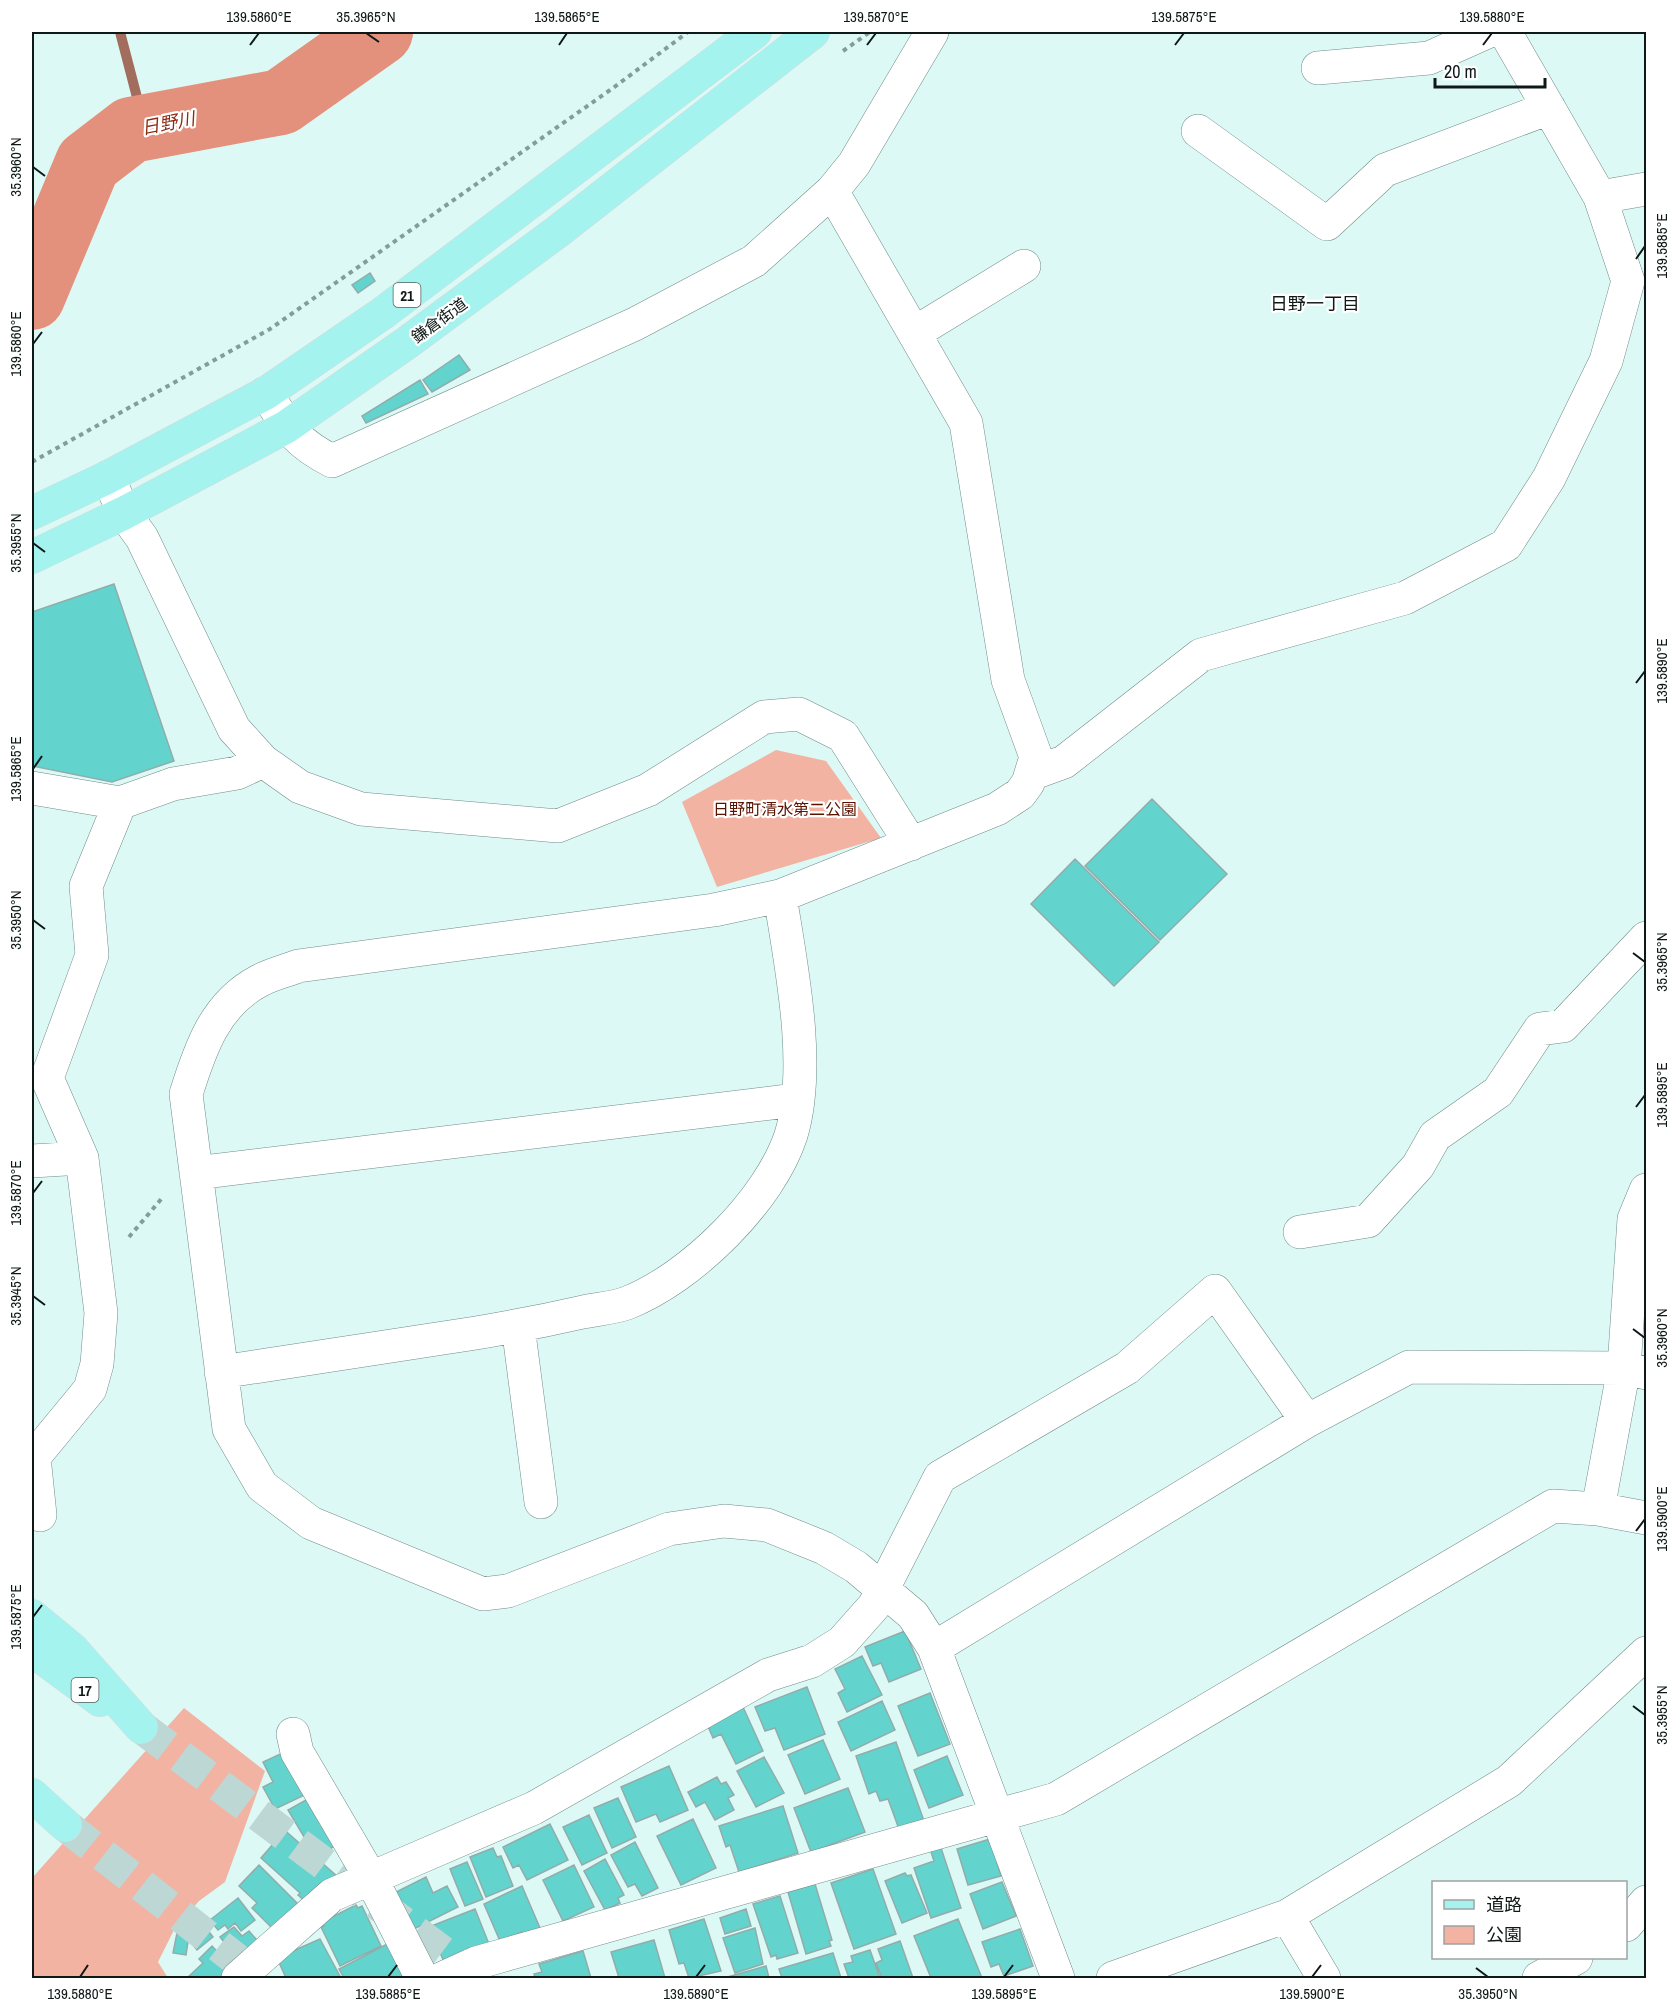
<svg xmlns="http://www.w3.org/2000/svg" width="1678" height="2010" font-family="'Archivo Narrow','Noto Sans JP',sans-serif">
  <rect width="100%" height="100%" fill="#dcf9f6"/>
  <path fill="#f2b3a3" d="M776 750 826 761 881 838 717 887 682 802Z
    M184 1708 265 1771 225 1882 199 1901 175 1928 158 1962 168 1978H32V1878Z"/>
  <g fill="none" stroke-linecap="round" stroke-linejoin="round">
    <path stroke="#a36d5e" stroke-width="10" d="M120 32 145 128"/>
    <path stroke="#e3917c" stroke-width="66" d="M32 297 88 163 131 130 281 102 380 32"/>
  </g>
  <path fill="#62d4cd" stroke="#91acaa" stroke-width="1.5" d="M370 273 375 281 358 293 352 285Z
    M459 355 470 370 432 392 423 380Z
    M420 380 428 394 366 423 362 416Z
    M114 584 174 761 112 782 32 766V612Z
    M1152 799 1227 874 1160 940 1085 866Z
    M1075 859 1159 942 1114 986 1031 904Z
    M905 1631 921 1669 889 1682 881 1663 873 1666 865 1647Z
    M862 1656 882 1695 847 1712 838 1693 845 1689 835 1669Z
    M807 1687 825 1734 784 1750 775 1728 765 1731 755 1707Z
    M930 1693 950 1744 918 1756 898 1706Z
    M882 1701 895 1730 851 1751 838 1722Z
    M743 1707 763 1751 736 1764 721 1734 713 1738 707 1724Z
    M823 1740 840 1779 805 1794 788 1755Z
    M896 1742 924 1821 899 1829 888 1799 880 1801 876 1791 869 1794 856 1756Z
    M289 1750 311 1792 275 1809 263 1787 273 1782 263 1762Z
    M947 1756 963 1795 929 1808 914 1770Z
    M764 1757 784 1793 756 1807 737 1771Z
    M669 1766 688 1810 660 1822 656 1814 636 1822 621 1787Z
    M717 1777 721 1784 726 1782 734 1795 728 1798 734 1810 715 1820 705 1802 696 1807 688 1792Z
    M848 1788 865 1832 811 1852 794 1808Z
    M315 1795 342 1842 316 1857 288 1810Z
    M618 1798 636 1837 612 1848 594 1808Z
    M783 1806 798 1853 739 1872 730 1845 726 1847 719 1826Z
    M589 1815 607 1853 582 1865 563 1827Z
    M693 1819 716 1868 681 1885 657 1836Z
    M550 1824 568 1860 527 1880 519 1865 513 1868 503 1847Z
    M281 1827 338 1877 307 1903 298 1895 300 1893 261 1858 274 1843 270 1839Z
    M990 1839 1001 1876 968 1885 957 1849Z
    M635 1842 658 1888 642 1896 635 1884 628 1887 611 1855Z
    M940 1845 961 1908 931 1918 914 1868 934 1861 930 1849Z
    M493 1848 497 1857 501 1856 513 1886 486 1897 470 1857Z
    M605 1859 624 1895 618 1898 620 1903 605 1910 584 1871Z
    M467 1862 483 1899 465 1906 450 1869Z
    M259 1865 298 1904 273 1929 252 1908 257 1903 239 1886Z
    M574 1865 594 1907 563 1921 543 1880Z
    M873 1869 896 1934 854 1949 831 1883Z
    M905 1873 907 1876 911 1875 927 1913 902 1923 885 1881Z
    M426 1877 433 1893 447 1886 458 1907 414 1929 396 1892Z
    M1002 1882 1016 1916 983 1929 970 1894Z
    M815 1884 832 1940 829 1941 831 1946 806 1954 788 1892Z
    M522 1886 540 1928 524 1936 522 1932 500 1941 484 1904Z
    M780 1896 798 1953 777 1959 776 1955 771 1957 753 1904Z
    M238 1898 255 1920 241 1931 235 1923 228 1929 225 1925 218 1930 210 1920Z
    M356 1905 358 1908 362 1906 381 1946 340 1966 321 1927 324 1926 322 1922Z
    M475 1909 489 1944 444 1962 429 1927Z
    M746 1909 751 1926 725 1934 720 1918Z
    M704 1919 721 1971 689 1978 684 1963 679 1964 669 1930Z
    M958 1919 982 1978H931L914 1936Z
    M234 1927 242 1936 249 1931 262 1946 240 1963 220 1937Z
    M206 1928 213 1937 197 1950 190 1941Z
    M755 1928 763 1964 735 1973 723 1938Z
    M1020 1929 1033 1966 1004 1976 999 1964 991 1967 982 1942Z
    M177 1933 189 1935 186 1955 173 1953Z
    M320 1939 341 1978H286L277 1958Z
    M654 1940 665 1978H619L611 1952Z
    M393 1941 411 1974 403 1978H344L339 1969Z
    M900 1941 913 1978H882L876 1963 882 1960 878 1949Z
    M212 1946 235 1970 227 1978H187L203 1963 199 1959Z
    M870 1950 880 1978H849L844 1964 853 1962 851 1956Z
    M583 1951 591 1978H535L534 1974 542 1972 539 1964Z
    M833 1953 841 1978H782L779 1969Z
    M766 1966 769 1978H724Z"/>
  <g fill="none" stroke-linecap="round" stroke-linejoin="round">
    <path stroke="#bdd7d5" stroke-width="33" stroke-dasharray="33 16" stroke-linecap="butt" d="M141 1727 477 1978
      M65 1825 260 1978"/>
    <g stroke="#718c89" stroke-width="34">
      <path id="minor" d="M1318 68 1429 58 1487 32
        M1198 131 1327 224 1385 170 1549 108
        M832 191 966 423 1008 680 1036 757 1028 783 1020 794 997 809 780 896 714 910 298 966C286 971 271 974 259 981 215 1004 200 1049 186 1094L229 1429 262 1486 311 1523 483 1594 508 1591 669 1529 724 1521 767 1525 824 1548 856 1567 913 1615 934 1648 1058 1978
        M1600 197 1646 189
        M916 332 1024 266
        M266 393C288 428 295 442 332 461L635 324 754 261 832 191 854 164 932 32
        M108 477 124 513 142 538 234 729 263 761 300 787 361 809 558 826 648 790 764 717 799 714 843 736 911 844
        M1031 774 1064 762 1201 655 1405 598 1506 545 1549 478 1606 361 1628 281 1600 197 1505 32
        M32 788 120 803
        M32 1161 82 1158
        M196 1173 796 1100
        M1300 1232 1368 1221 1418 1166 1435 1136 1498 1092 1540 1029 1563 1026 1646 938
        M518 1326 541 1502
        M221 1372C306 1359 391 1346 476 1333 512 1327 548 1320 583 1312 597 1309 614 1308 627 1303 691 1278 770 1200 791 1135 812 1067 791 965 780 896
        M1598 1509 1624 1368 1634 1219 1646 1190
        M40 1515 34 1457 90 1389 97 1364 101 1313 82 1158 47 1078 92 955 86 886 120 803 173 784 237 773 263 761
        M934 1648 1307 1421 1409 1367 1624 1368 1646 1373
        M293 1734 297 1752 372 1880 422 1978
        M1287 1916 1324 1978
        M1626 1925 1646 1902
        M238 1978 332 1895 534 1808 768 1675 812 1661 842 1642 874 1606 940 1477 1127 1368 1215 1291 1307 1421
        M443 1978 476 1963 1056 1799 1553 1506 1598 1509 1646 1518
        M1113 1978 1287 1916 1509 1781 1646 1653
        M1539 1978 1576 1958"/>
    </g>
    <g stroke="#d8dada" stroke-width="34">
      <path id="major" d="M32 513 108 477 266 393 383 313 755 32
        M32 557 124 513 286 427 408 342 557 232 813 32
        M32 1616 72 1649 141 1727
        M32 1650 100 1700
        M32 1795 65 1825"/>
    </g>
    <path stroke="#869c99" stroke-width="4" stroke-dasharray="4.5 4.5" stroke-linecap="butt" d="M843 51 870 32
      M32 462 270 329 613 88 688 32
      M129 1237 163 1197"/>
    <use href="#minor" stroke="#fff" stroke-width="33"/>
    <use href="#major" stroke="#a5f3ee" stroke-width="33"/>
  </g>
  <path fill="none" stroke="#0d1817" stroke-width="2" d="M366 33 379 42M250 45 259 33M559 45 567 33M867 45 876 33M1175 45 1184 33M1483 45 1492 33M33 167 45 176M1636 259 1645 246M33 344 42 332M33 543 45 552M1636 683 1645 671M33 769 42 756M33 920 45 929M1633 953 1645 962M1636 1107 1645 1095M33 1193 42 1181M33 1296 45 1305M1633 1329 1645 1338M1636 1531 1645 1519M33 1617 42 1605M1633 1706 1645 1715M1476 1968 1488 1977M80 1977 88 1965M388 1977 397 1965M696 1977 705 1965M1004 1977 1013 1965M1312 1977 1321 1965"/>
  <g text-anchor="middle" dominant-baseline="central" stroke-width="4.5" stroke-linejoin="round" paint-order="stroke">
    <g fill="#fff" stroke="#565d5d" stroke-width="1.5">
      <rect x="393.5" y="283" width="27" height="24" rx="4.5"/>
      <rect x="71.5" y="1678" width="27" height="24" rx="4.5"/>
    </g>
    <g font-size="15" font-weight="bold" fill="#0d1817">
      <text x="407" y="295">21</text>
      <text x="85" y="1690">17</text>
    </g>
    <g font-size="16" fill="#0d1817" stroke="#fff">
      <text transform="translate(439 320) rotate(-36)">鎌倉街道</text>
    </g>
    <g font-size="16" fill="#5b1301" stroke="#fff">
      <text x="785" y="809">日野町清水第二公園</text>
    </g>
    <g font-size="18" font-style="italic" fill="#8b2b12" stroke="#fff">
      <text transform="translate(168 123) rotate(-11)">日野川</text>
    </g>
    <g font-size="18" fill="#0d1817" stroke="#fff">
      <text x="1315" y="303">日野一丁目</text>
    </g>
  </g>
  <rect width="1678" height="2010" fill="none" stroke="#ffffff" stroke-width="66"/>
  <rect x="1432" y="1881" width="195" height="78" fill="#ffffff" stroke="#9ea3a2" stroke-width="1.5"/>
  <rect x="1444" y="1900" width="30" height="9" fill="#a5f3ee" stroke="#9ea3a2" stroke-width="1.5"/>
  <text x="1486" y="1911" font-size="18" fill="#0d1817">道路</text>
  <rect x="1444" y="1926" width="30" height="18" fill="#f2b3a3" stroke="#9ea3a2" stroke-width="1.5"/>
  <text x="1486" y="1941" font-size="18" fill="#0d1817">公園</text>
  <path d="M1435 78v9h110v-9" fill="none" stroke="#0d1817" stroke-width="3"/>
  <text x="1444" y="78" font-size="18" fill="#0d1817" stroke="#ffffff" stroke-width="4.5" paint-order="stroke">20 m</text>
  <rect x="33" y="33" width="1612" height="1944" fill="none" stroke="#0d1817" stroke-width="2"/>
  <g font-size="15" text-anchor="middle" fill="#0d1817">
    <text x="259" y="22">139.5860°E</text>
    <text x="366" y="22">35.3965°N</text>
    <text x="567" y="22">139.5865°E</text>
    <text x="876" y="22">139.5870°E</text>
    <text x="1184" y="22">139.5875°E</text>
    <text x="1492" y="22">139.5880°E</text>
    <text transform="translate(16 167) rotate(-90)" y="5">35.3960°N</text>
    <text transform="translate(1662 246) rotate(-90)" y="5">139.5885°E</text>
    <text transform="translate(16 344) rotate(-90)" y="5">139.5860°E</text>
    <text transform="translate(16 543) rotate(-90)" y="5">35.3955°N</text>
    <text transform="translate(1662 671) rotate(-90)" y="5">139.5890°E</text>
    <text transform="translate(16 769) rotate(-90)" y="5">139.5865°E</text>
    <text transform="translate(16 920) rotate(-90)" y="5">35.3950°N</text>
    <text transform="translate(1662 962) rotate(-90)" y="5">35.3965°N</text>
    <text transform="translate(1662 1095) rotate(-90)" y="5">139.5895°E</text>
    <text transform="translate(16 1193) rotate(-90)" y="5">139.5870°E</text>
    <text transform="translate(16 1296) rotate(-90)" y="5">35.3945°N</text>
    <text transform="translate(1662 1338) rotate(-90)" y="5">35.3960°N</text>
    <text transform="translate(1662 1519) rotate(-90)" y="5">139.5900°E</text>
    <text transform="translate(16 1617) rotate(-90)" y="5">139.5875°E</text>
    <text transform="translate(1662 1715) rotate(-90)" y="5">35.3955°N</text>
    <text x="80" y="1999">139.5880°E</text>
    <text x="388" y="1999">139.5885°E</text>
    <text x="696" y="1999">139.5890°E</text>
    <text x="1004" y="1999">139.5895°E</text>
    <text x="1312" y="1999">139.5900°E</text>
    <text x="1488" y="1999">35.3950°N</text>
  </g>
</svg>
